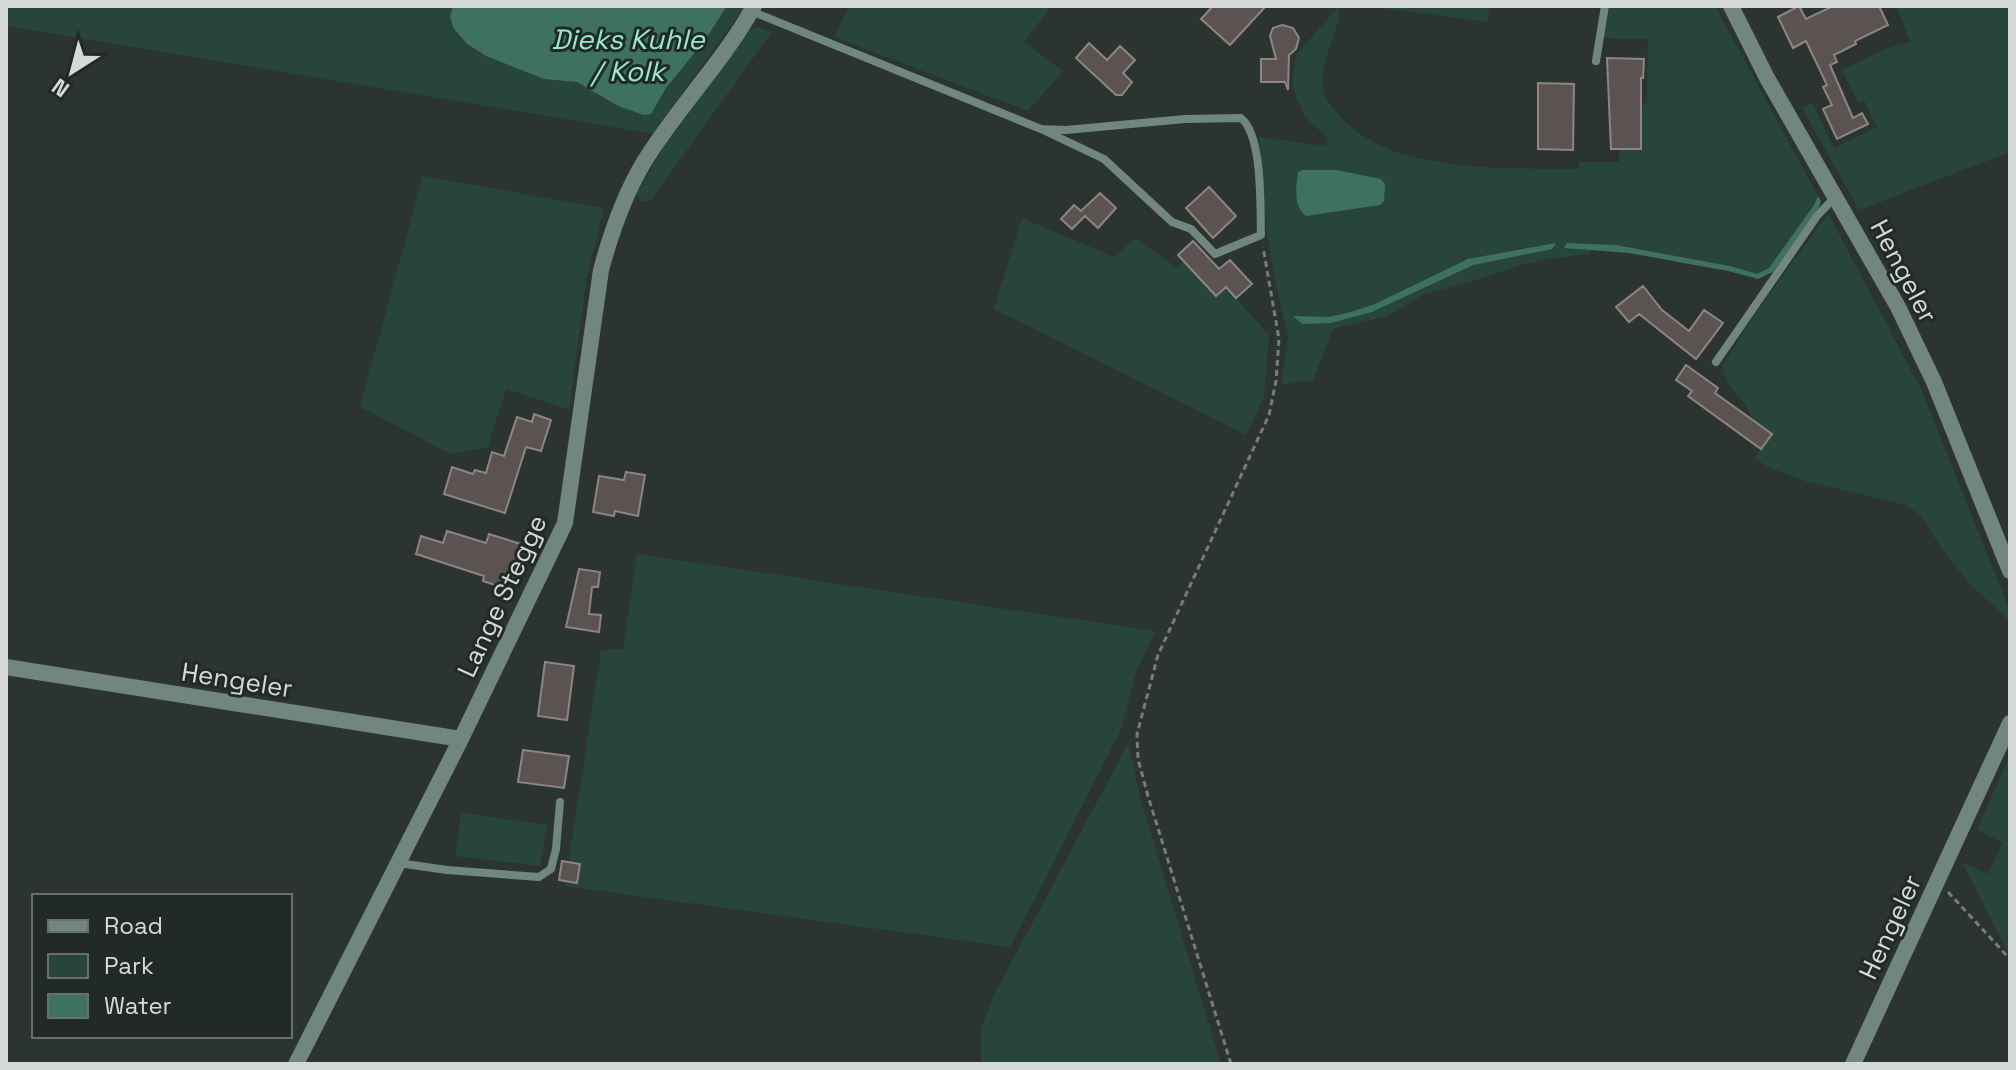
<svg xmlns="http://www.w3.org/2000/svg" width="2016" height="1070" font-family="'Space Grotesk',sans-serif">
  <rect width="100%" height="100%" fill="#2c3431"/>
  <path fill="#28453b" d="M6 6H453L450 17 454 29 467 45 486 56 544 78 577 82 618 106 644 114C658 106 658 98 668 85 688 59 709 34 727 6H745L653 134 6 26Z
    M849 6H1051L1024 42 1063 71 1028 111 834 37Z
    M1339 6C1343 24 1319 61 1323 88 1325 100 1334 110 1343 119 1393 174 1509 168 1578 169L1579 162H1619L1620 149H1641V105L1647 104 1648 39 1604 38 1610 6H1715L1818 196 1814 205 1769 269 1757 274 1730 266 1616 245 1567 243 1565 247 1591 248 1590 254 1547 259 1518 266 1471 282 1424 294 1389 316 1333 329 1313 380 1281 385 1288 337 1274 276 1264 214 1259 137 1326 146 1328 141 1324 134 1305 118 1292 86 1296 55Z
    M1367 6H1490L1487 22Z
    M1897 6H2010V152L1859 210 1802 108 1812 103 1834 148 1877 127 1864 100 1858 103 1842 70 1890 47 1910 42Z
    M758 27 771 33 651 200 640 202 637 193 665 145 740 42 750 30Z
    M423 176 604 208 587 275 569 410 506 389 488 447 451 454 360 407Z
    M1828 213 1922 391 2010 611V622L1971 585 1943 551 1921 516 1906 505 1805 481 1768 467 1754 458 1771 434 1754 421 1746 405 1727 383 1722 366 1753 317Z
    M1022 218 1115 257 1135 238 1176 267 1184 261 1216 296 1226 287 1269 335 1264 397 1246 435 994 309Z
    M637 554 1155 631 1136 672 1120 732 1010 947 565 886 601 650 623 649Z
    M1128 744 1141 801 1221 1064H981V1028L995 993Z
    M2010 756V956L1962 862 1988 874 2003 843 1977 829Z
    M461 813 547 825 540 866 455 856Z"/>
  <path fill="#3e7160" d="M453 6H727L705 40 666 88 651 114 644 115 618 106 577 82 544 79 486 56 467 44 454 29 450 17Z
    M1303 170H1336L1381 179 1385 184 1384 201 1380 205 1306 216C1293 206 1296 187 1298 172Z
    M1818 196 1821 201 1819 207 1773 272 1758 279 1728 271 1629 253 1564 248 1567 243 1616 245 1730 266 1757 274 1769 268 1814 205Z
    M1556 243 1552 249 1473 265 1372 312 1331 323 1302 324 1293 316 1329 317 1351 312 1375 304 1468 259Z"/>
  <path fill="#5b5252" stroke="#8e8484" stroke-width="2" d="M1213 6H1266L1230 45 1201 19Z
    M1799 6 1806 19 1833 6H1879L1888 25 1855 41 1856 44 1834 55 1837 62 1830 65 1853 118 1862 113 1868 124 1837 139 1823 109 1832 105 1823 87 1827 85 1806 41 1793 48 1778 17Z
    M1282 25 1293 28 1299 38 1296 49 1289 55 1288 90 1285 82H1261V59H1276L1270 36 1273 28Z
    M1089 43 1107 60 1120 46 1135 60 1123 73 1132 82 1122 95H1116L1076 58Z
    M1607 58 1644 59 1643 78H1641V149H1611Z
    M1538 83 1574 84 1573 150 1538 149Z
    M1209 187 1236 216 1213 238 1186 208Z
    M1100 193 1116 208 1098 228 1085 216 1072 229 1061 219 1074 205 1081 211Z
    M1193 241 1219 269 1230 260 1252 284 1236 298 1226 287 1216 296 1178 255Z
    M1643 286 1662 310 1689 331 1704 310 1723 323 1696 359 1639 314 1629 322 1616 307Z
    M1686 365 1718 388 1715 393 1772 434 1761 449 1688 396 1692 391 1676 380Z
    M534 414 551 420 541 451 526 447 505 513 444 494 452 467 473 474 475 470 486 473 492 452 504 456 517 417 532 422Z
    M626 472 645 475 638 516 615 511 614 516 593 512 599 476 624 480Z
    M447 531 486 543 489 534 524 545 510 590 483 581 484 576 416 554 421 536 443 543Z
    M579 569 600 572 598 587H592L589 614 601 615 599 632 566 627Z
    M545 662 574 666 567 720 538 716Z
    M523 750 569 756 564 788 518 782Z
    M562 861 580 864 577 883 559 880Z"/>
  <g fill="none" stroke-linecap="round" stroke-linejoin="round">
    <path stroke="#767c7a" stroke-width="3" stroke-dasharray="6 4" stroke-linecap="butt" d="M1948 892 2010 959
      M1231 1064 1148 796 1138 759 1137 734 1158 655 1269 415 1276 381 1279 339 1263 247"/>
    <path stroke="#70867e" stroke-width="8" d="M751 11 1041 129 1066 130 1185 119 1241 118C1263 136 1260 207 1261 235L1215 254 1191 229 1172 222 1104 159 1041 129
      M1596 61 1605 6
      M1716 362 1817 216 1835 197
      M398 863 447 870 539 877 551 869 556 849 560 802"/>
    <path stroke="#70867e" stroke-width="16" d="M1731 6 1767 78 1898 307 1934 382 2010 571
      M6 667 461 739
      M296 1064 461 739 565 523 601 270C611 233 624 195 644 162 677 108 724 61 754 6
      M1853 1064 2010 723"/>
  </g>
  <g text-anchor="middle" dominant-baseline="central" stroke-width="6" stroke-linejoin="round" paint-order="stroke">
    <g font-size="26" fill="#d5dad8" stroke="#222a27">
      <text transform="translate(1904 271) rotate(62)">Hengeler</text>
      <text transform="translate(502 596) rotate(-65)">Lange Stegge</text>
      <text transform="translate(237 680) rotate(9)">Hengeler</text>
      <text transform="translate(1890 927) rotate(-65)">Hengeler</text>
    </g>
    <g font-size="28" font-style="italic" fill="#95e9cc" stroke="#222a27">
      <text x="628" y="39">Dieks Kuhle<tspan x="628" dy="32">/ Kolk</tspan></text>
    </g>
  </g>
  <rect width="2016" height="1070" fill="none" stroke="#d5dad8" stroke-width="16"/>
  <rect x="32" y="894" width="260" height="144" fill="#222a27" stroke="#6a706e" stroke-width="2"/>
  <rect x="48" y="920" width="40" height="12" fill="#70867e" stroke="#6a706e" stroke-width="2"/>
  <text x="104" y="934" font-size="24" fill="#d5dad8">Road</text>
  <rect x="48" y="954" width="40" height="24" fill="#28453b" stroke="#6a706e" stroke-width="2"/>
  <text x="104" y="974" font-size="24" fill="#d5dad8">Park</text>
  <rect x="48" y="994" width="40" height="24" fill="#3e7160" stroke="#6a706e" stroke-width="2"/>
  <text x="104" y="1014" font-size="24" fill="#d5dad8">Water</text>
  <g transform="translate(72 72) rotate(216)" stroke="#222a27" stroke-width="6" paint-order="stroke">
  <path d="M0-6L14 30L0 20L-14 30Z" fill="#d5dad8"/>
  <text y="-12" font-size="22" font-weight="bold" text-anchor="middle" fill="#d5dad8">N</text>
  </g>
</svg>
